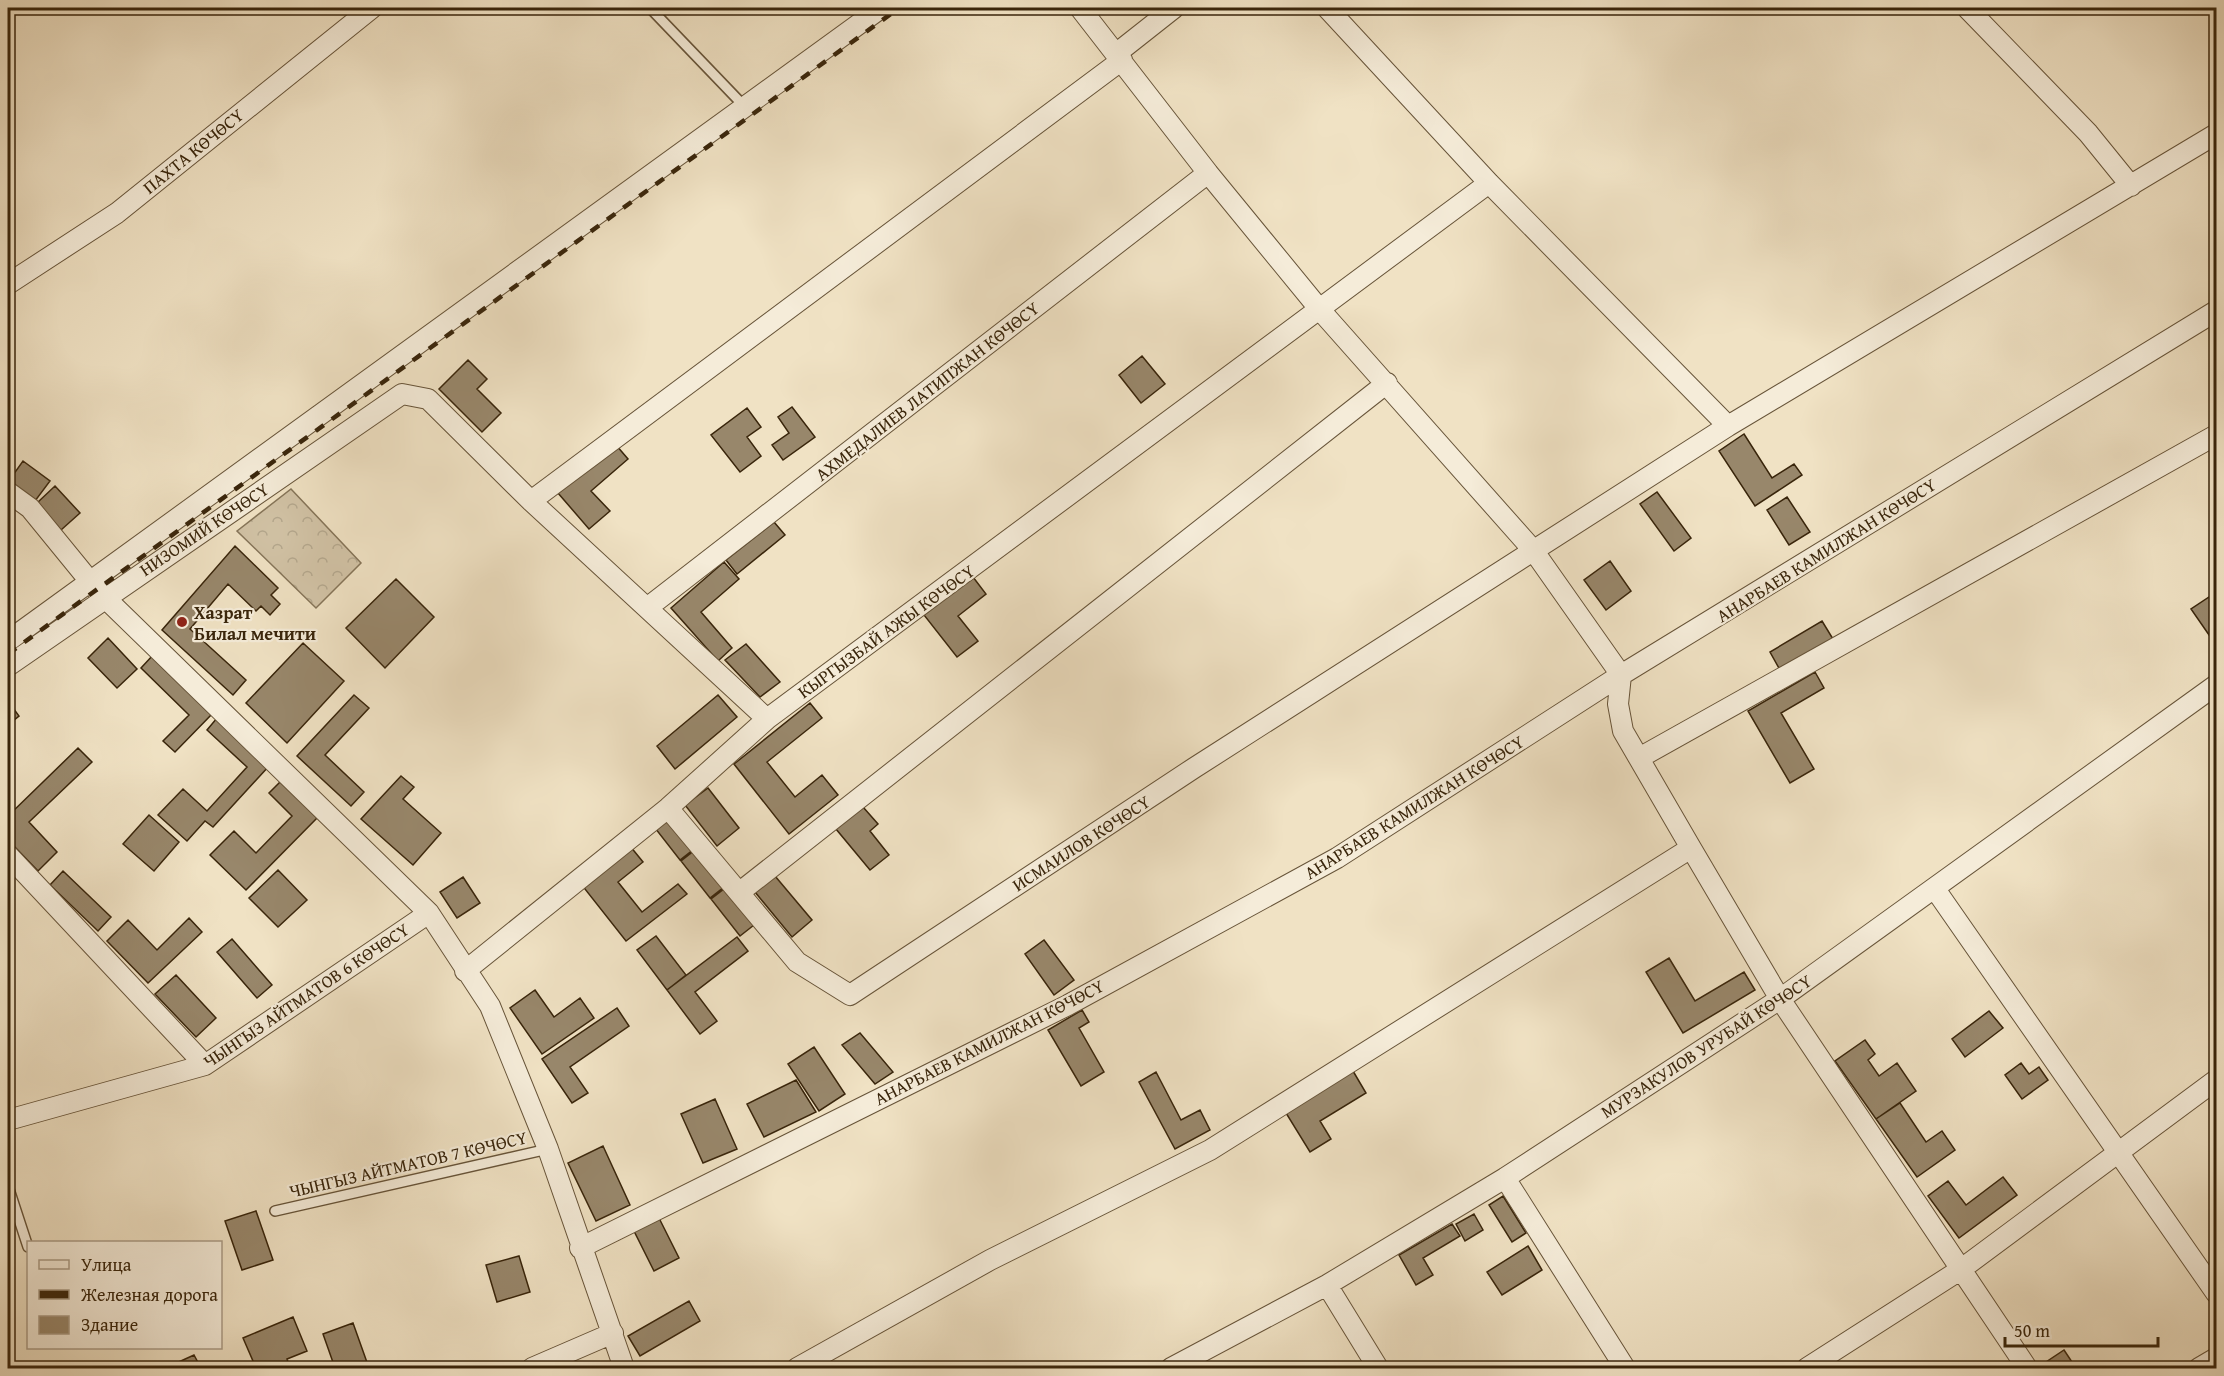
<svg xmlns="http://www.w3.org/2000/svg" width="2224" height="1376" font-family="'Gentium Book Plus',serif">
  <defs>
    <pattern id="forest-crowns" width="20" height="18" patternUnits="userSpaceOnUse" patternTransform="scale(1.5)"><rect width="20" height="18" fill="#d1c2a5"/><path d="M2 6a3 3 0 1 1 6 0M12 15a3 3 0 1 1 6 0" fill="none" stroke="#b4a78d"/></pattern>
  </defs>
  <rect width="100%" height="100%" fill="#f0e2c4"/>
  <filter id="stains"><feTurbulence type="fractalNoise" baseFrequency=".00333" numOctaves="4"/><feColorMatrix values="0 0 0 0 .2 0 0 0 0 .09 0 0 0 0 .02 0 0 0 .5 -.17"/></filter>
  <radialGradient id="worn" r=".72"><stop offset=".6" stop-color="#630" stop-opacity="0"/><stop offset="1" stop-color="#630" stop-opacity=".3"/></radialGradient>
  <path fill="url(#forest-crowns)" stroke="#857458" stroke-width="1.5" d="M291 489 361 563 316 608 237 531Z"/>
  <path fill="#98876b" stroke="#39250b" stroke-width="1.5" d="M1142 356 1165 384 1141 403 1119 375Z
    M468 360 487 379 477 389 501 413 482 432 439 389Z
    M792 407 815 437 783 460 772 445 789 433 778 417Z
    M747 408 761 427 747 437 761 456 740 472 711 435Z
    M1744 434 1772 478 1794 464 1802 475 1755 506 1719 451Z
    M616 445 628 459 591 491 610 511 589 529 558 493Z
    M23 461 50 481 35 501 8 482Z
    M55 486 80 513 61 530 37 503Z
    M1657 492 1691 538 1674 551 1640 504Z
    M1787 497 1810 532 1789 545 1767 510Z
    M774 522 785 535 737 574 726 560Z
    M235 546 278 588 271 595 280 604 270 615 261 606 256 611 228 584 190 629 246 680 233 695 162 630Z
    M1610 561 1631 591 1606 610 1584 580Z
    M724 562 739 579 701 612 732 648 718 661 671 608Z
    M973 577 986 594 958 616 978 641 957 657 924 615Z
    M396 579 434 617 385 668 346 628Z
    M2212 595 2216 601V645L2191 609Z
    M1822 621 1833 639 1780 670 1770 652Z
    M108 638 137 669 117 688 88 658Z
    M303 643 344 681 287 743 246 703Z
    M746 644 780 682 760 697 725 660Z
    M153 655 213 713 175 752 163 741 189 715 141 668Z
    M1815 672 1824 688 1781 713 1814 769 1790 783 1748 711Z
    M354 695 369 708 325 755 364 792 351 806 297 756Z
    M718 695 737 717 675 769 657 746Z
    M8 701 19 716 8 725Z
    M810 703 822 718 767 762 795 797 822 775 838 795 789 834 734 764Z
    M217 718 269 766 213 827 205 821 187 841 158 815 183 789 207 811 247 767 207 730Z
    M78 748 92 762 29 822 57 852 38 871 8 840V816Z
    M401 776 414 787 403 799 441 833 413 865 361 819Z
    M281 781 318 817 246 890 210 855 234 831 256 853 292 816 269 793Z
    M708 788 739 828 717 846 685 805Z
    M863 807 878 824 870 831 889 855 870 870 836 829Z
    M149 815 179 842 154 871 123 844Z
    M669 818 694 849 680 860 655 828Z
    M630 846 643 862 618 882 642 912 678 884 687 894 626 941 581 884Z
    M695 850 724 887 710 898 681 861Z
    M278 870 307 900 278 927 249 898Z
    M63 871 111 917 98 931 50 885Z
    M775 876 812 920 792 937 755 892Z
    M463 877 480 903 457 918 440 892Z
    M724 889 754 925 740 936 711 899Z
    M189 918 202 932 148 983 107 941 128 920 157 950Z
    M656 936 686 975 667 990 637 950Z
    M737 937 748 951 695 992 717 1021 700 1034 667 990Z
    M232 939 272 985 257 998 217 952Z
    M1044 940 1074 980 1054 995 1025 954Z
    M1669 958 1695 1001 1744 972 1755 990 1683 1033 1646 972Z
    M176 975 216 1018 196 1037 155 994Z
    M535 990 554 1017 580 998 594 1018 542 1054 510 1008Z
    M617 1008 629 1026 570 1067 588 1093 572 1103 542 1059Z
    M1082 1010 1089 1022 1079 1028 1104 1072 1081 1086 1048 1030Z
    M1989 1011 2003 1028 1965 1057 1952 1039Z
    M860 1033 893 1072 875 1084 842 1045Z
    M1865 1040 1875 1054 1868 1060 1879 1076 1897 1063 1916 1091 1876 1119 1835 1061Z
    M814 1047 845 1094 819 1111 788 1064Z
    M2021 1063 2029 1074 2039 1067 2048 1080 2022 1099 2005 1075Z
    M1353 1071 1366 1093 1320 1121 1331 1139 1310 1152 1286 1113Z
    M1156 1072 1181 1120 1200 1110 1210 1130 1175 1149 1139 1082Z
    M796 1080 816 1112 764 1137 747 1104Z
    M715 1099 737 1149 703 1163 681 1114Z
    M1900 1103 1926 1142 1942 1131 1955 1150 1917 1177 1876 1119Z
    M603 1146 630 1205 596 1221 568 1163Z
    M2003 1177 2017 1195 1959 1238 1928 1196 1948 1181 1966 1205Z
    M1503 1196 1526 1233 1512 1242 1489 1205Z
    M256 1211 273 1260 242 1270 225 1221Z
    M1474 1214 1483 1230 1465 1241 1456 1224Z
    M659 1218 679 1258 654 1271 634 1231Z
    M1452 1224 1460 1236 1423 1258 1433 1275 1416 1285 1399 1255Z
    M1528 1246 1542 1270 1502 1295 1487 1272Z
    M519 1256 530 1292 497 1302 486 1265Z
    M689 1301 700 1321 640 1356 628 1336Z
    M293 1317 307 1351 287 1359 290 1368H256L243 1338Z
    M353 1323 369 1368H335L323 1334Z
    M2064 1350 2076 1368H2041L2040 1366Z
    M194 1355 201 1368H173L172 1365Z"/>
  <g fill="none" stroke-linecap="round" stroke-linejoin="round">
    <g stroke="#675439" stroke-width="12">
      <path id="lane" d="M650 8 744 106
        M8 1186 28 1247
        M275 1211 548 1149"/>
    </g>
    <g stroke="#675439" stroke-width="22">
      <path id="street" d="M1080 8 1208 173 1321 311 1533 550 1621 675 1618 704 1623 731 1691 848 1780 999 2027 1368
        M1327 8 1489 183 1728 426
        M1967 8 2088 133 2131 186
        M1117 53 1174 8
        M8 284 117 213 372 8
        M8 492 30 508 97 590 429 913 490 1006 548 1149 624 1368
        M531 501 1122 60
        M647 608 1208 173
        M8 641 881 8
        M8 666 402 394 428 399 531 501 767 719
        M1639 758 2216 435
        M668 808 797 962 850 995 1194 768 1728 426 2216 134
        M8 855 205 1065
        M1935 889 2216 1293
        M740 892 1387 383
        M465 971 668 808 767 719 1489 183
        M8 1120 205 1065 429 913
        M1505 1178 1625 1368
        M580 1248 1068 1005 1337 858 1621 675 2216 311
        M1327 1285 1378 1368
        M532 1368 613 1333
        M797 1368 990 1260 1210 1150 1691 848
        M1171 1368 1327 1285 1505 1178 1780 999 2216 685
        M1807 1368 1960 1270 2216 1080
        M2199 1368 2216 1358"/>
    </g>
    <use href="#lane" stroke="#f5ecd9" stroke-width="9"/>
    <use href="#street" stroke="#f5ecd9" stroke-width="20"/>
    <path stroke="#39250b" stroke-width="4.5" stroke-dasharray="10 10" stroke-linecap="butt" d="M8 654 899 8"/>
  </g>
  <circle fill="#8f2418" stroke="#f5ecd9" stroke-width="2" cx="182" cy="622" r="6"/>
  <g text-anchor="middle" dominant-baseline="central" stroke-width="4.5" stroke-linejoin="round" paint-order="stroke">
    <g font-size="18" fill="#39250b" stroke="#f5ecd9">
      <text transform="translate(193 151) rotate(-39)">ПАХТА КӨЧӨСҮ</text>
      <text transform="translate(927 391) rotate(-38)">АХМЕДАЛИЕВ ЛАТИПЖАН КӨЧӨСҮ</text>
      <text transform="translate(204 529) rotate(-34)">НИЗОМИЙ КӨЧӨСҮ</text>
      <text transform="translate(1826 550) rotate(-32)">АНАРБАЕВ КАМИЛЖАН КӨЧӨСҮ</text>
      <text transform="translate(886 631) rotate(-36)">КЫРГЫЗБАЙ АЖЫ КӨЧӨСҮ</text>
      <text transform="translate(1414 807) rotate(-32)">АНАРБАЕВ КАМИЛЖАН КӨЧӨСҮ</text>
      <text transform="translate(1081 843) rotate(-33)">ИСМАИЛОВ КӨЧӨСҮ</text>
      <text transform="translate(306 995) rotate(-34)">ЧЫНГЫЗ АЙТМАТОВ 6 КӨЧӨСҮ</text>
      <text transform="translate(989 1042) rotate(-27)">АНАРБАЕВ КАМИЛЖАН КӨЧӨСҮ</text>
      <text transform="translate(1706 1046) rotate(-33)">МУРЗАКУЛОВ УРУБАЙ КӨЧӨСҮ</text>
      <text transform="translate(408 1164) rotate(-13)">ЧЫНГЫЗ АЙТМАТОВ 7 КӨЧӨСҮ</text>
    </g>
    <g font-size="18" font-weight="bold" fill="#39250b" stroke="#f5ecd9" text-anchor="start">
      <text x="194" y="612">Хазрат<tspan x="194" dy="21">Билал мечити</tspan></text>
    </g>
  </g>
  <rect width="2224" height="1376" fill="none" stroke="#f0e2c4" stroke-width="30"/>
  <rect x="9" y="9" width="2206" height="1358" fill="none" stroke="#39250b" stroke-width="3"/>
  <rect x="15" y="15" width="2194" height="1346" fill="none" stroke="#39250b" stroke-width="1.5"/>
  <rect x="27" y="1241" width="195" height="108" fill="#f5ecd9" stroke="#aa9c87" stroke-width="1.5"/>
  <rect x="39" y="1260" width="30" height="9" fill="#f5ecd9" stroke="#aa9c87" stroke-width="1.5"/>
  <text x="81" y="1271" font-size="18" fill="#39250b">Улица</text>
  <rect x="39" y="1290" width="30" height="9" fill="#39250b" stroke="#aa9c87" stroke-width="1.5"/>
  <text x="81" y="1301" font-size="18" fill="#39250b">Железная дорога</text>
  <rect x="39" y="1316" width="30" height="18" fill="#98876b" stroke="#aa9c87" stroke-width="1.5"/>
  <text x="81" y="1331" font-size="18" fill="#39250b">Здание</text>
  <path d="M2005 1337v9h153v-9" fill="none" stroke="#39250b" stroke-width="3"/>
  <text x="2014" y="1337" font-size="18" fill="#39250b" stroke="#f5ecd9" stroke-width="4.5" paint-order="stroke">50 m</text>
  <rect width="100%" height="100%" filter="url(#stains)"/>
  <rect width="100%" height="100%" fill="url(#worn)"/>
</svg>
